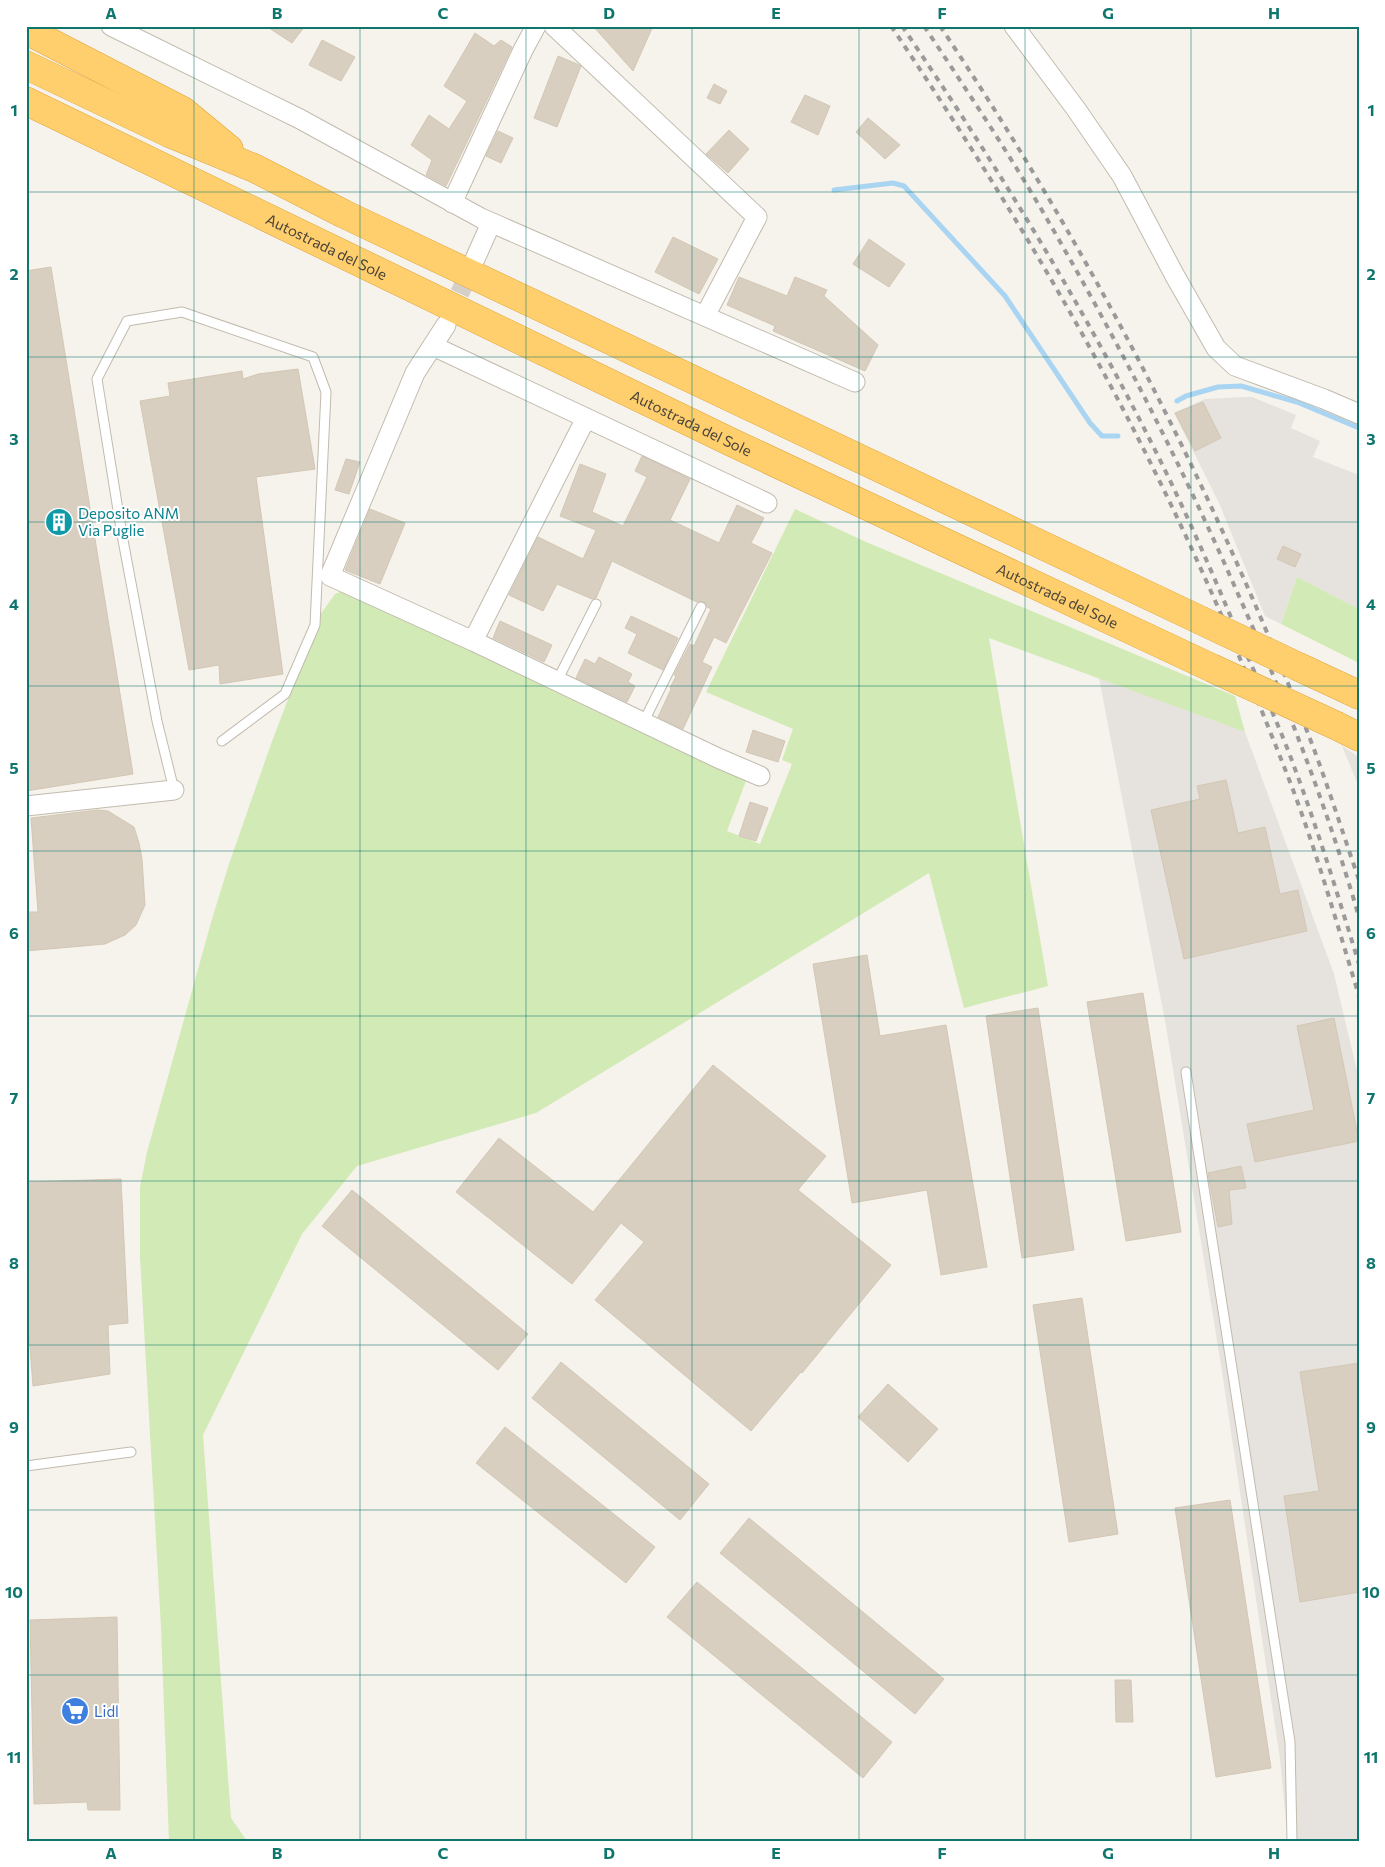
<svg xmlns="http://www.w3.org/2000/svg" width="1385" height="1867" font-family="Commissioner,sans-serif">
  <rect width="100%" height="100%" fill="#f6f3ec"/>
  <path fill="#e6e2dd" d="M1243 397H1252L1296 415 1291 428 1320 441 1313 457 1359 475V609L1297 577 1281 624 1265 616 1219 503 1174 413 1205 399Z
    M1099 678 1245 732 1334 974 1359 1079V1841H1288L1280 1759 1221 1365 1166 1026Z
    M1342 746 1359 757V787Z"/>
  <path fill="#d2eab5" d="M795 509 866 542 1235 696 1245 732 989 638 1048 986 964 1008 929 873 536 1113 357 1166 302 1234 203 1435 231 1818 247 1841H169L161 1628 140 1257V1187L147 1152 212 919 229 864 271 744 320 615 335 594 340 592 353 591 746 781 727 831 760 844 792 764 782 760 793 729 706 692Z
    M1297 577 1359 609V663L1281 624Z"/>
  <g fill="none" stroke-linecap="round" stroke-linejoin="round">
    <path stroke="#a9d4f2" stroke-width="5" d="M834 190 893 183 904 186 1005 296 1090 423 1102 436H1118
      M1177 401 1186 396 1218 387 1241 386 1297 402 1359 428"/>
  </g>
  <path fill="#d8cfc1" stroke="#d3c7b4" d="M266 26H305L292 43Z
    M593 26H653L633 71Z
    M475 33 494 46 501 40 512 47 446 186 426 175 432 160 411 145 429 115 449 129 467 101 444 86Z
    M322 40 355 57 341 81 309 65Z
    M558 56 577 64 581 66 557 127 534 118Z
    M714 84 727 91 720 104 707 98Z
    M805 95 830 106 818 135 791 122Z
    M868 118 900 145 885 159 856 132Z
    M729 130 749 149 728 173 706 154Z
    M498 131 513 138 501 163 486 156Z
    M673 237 718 259 699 294 655 272Z
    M869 239 905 264 889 287 853 264Z
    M51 267 133 774 26 791V271Z
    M739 277 787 296 795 277 827 290 824 296 878 345 865 371 773 331 775 326 727 305Z
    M298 369 315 469 256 477 283 674 220 684 219 665 189 670 140 401 170 396 168 383 242 371 243 379 258 374Z
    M1203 402 1221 438 1195 451 1175 413Z
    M642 456 690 479 670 520 719 543 737 505 764 518 751 543 772 553 726 643 714 637 702 662 712 667 683 729 658 717 671 689 670 688 676 676 674 675 690 644 694 646 711 609 707 607 704 602H697L612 561 596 598 592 599 557 584 543 611 509 595 538 537 583 559 596 530 560 516 580 464 606 474 592 512 623 526 647 477 635 471Z
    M346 459 360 462 349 494 335 490Z
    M370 509 405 523 380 584 345 570Z
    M1283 546 1301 554 1295 567 1277 559Z
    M631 616 678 638 663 670 628 653 637 634 625 628Z
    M500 621 552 645 544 662 493 638Z
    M599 657 632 674 628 682 635 686 627 702 576 678 585 659 595 664Z
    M753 730 785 741 778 762 746 752Z
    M1226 780 1238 833 1265 827 1280 894 1298 890 1307 931 1184 959 1151 810 1200 799 1197 786Z
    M750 802 768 808 756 841 739 836Z
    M98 810 108 811 134 827 139 843 142 859 145 905 136 925 125 935 105 944 26 951V912H38L31 818Z
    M867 955 880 1036 946 1025 987 1267 941 1275 927 1190 852 1203 813 964Z
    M1143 993 1181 1232 1126 1241 1087 1002Z
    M1038 1008 1074 1250 1022 1258 986 1016Z
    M1334 1018 1359 1141 1255 1162 1247 1124 1314 1110 1297 1026Z
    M713 1065 826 1156 798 1190 891 1265 802 1373 801 1372 751 1431 595 1300 644 1242 621 1223 572 1284 456 1192 499 1138 593 1212Z
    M1241 1166 1246 1188 1229 1190 1232 1224 1218 1227 1208 1173Z
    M121 1179 128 1323 108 1325 110 1374 33 1386 29 1334H26V1182Z
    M352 1190 528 1334 498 1370 322 1226Z
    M1082 1298 1118 1534 1069 1542 1033 1305Z
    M561 1362 709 1484 680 1520 532 1398Z
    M1359 1363V1592L1300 1602 1284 1496 1319 1491 1300 1372Z
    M888 1384 938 1429 908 1462 858 1417Z
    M505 1427 655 1547 626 1583 476 1463Z
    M1230 1500 1271 1768 1216 1777 1175 1508Z
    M749 1518 944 1679 915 1714 720 1553Z
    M697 1582 892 1742 863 1778 667 1617Z
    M117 1617 120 1810H88L87 1802 34 1804 30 1620Z
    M1115 1680H1131L1133 1722H1116Z"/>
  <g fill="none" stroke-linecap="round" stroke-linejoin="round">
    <path stroke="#d4d0c8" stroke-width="19" stroke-dasharray="19 9" stroke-linecap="butt" d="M448 319 474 262"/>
    <g stroke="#c2bbae" stroke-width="11">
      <path id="lane" d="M557 681 596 604
        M643 723 701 607
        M174 790 157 721 122 535 97 379 127 321 182 312 313 357 326 392 315 625 285 694 222 741
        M1186 1072 1290 1742 1292 1841
        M26 1466 131 1452"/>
    </g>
    <g stroke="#c2bbae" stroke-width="21">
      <path id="street" d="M111 26 300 119 481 218 855 382
        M554 26 757 217 705 316
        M1014 26 1076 109 1122 176 1175 276 1216 348 1235 366 1324 399 1359 414
        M452 203 523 50 536 26
        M475 259 491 223
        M446 325 415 373 330 576 473 641
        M433 346 767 503
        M586 418 473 641 718 758 760 776
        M26 806 174 790"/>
    </g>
    <g stroke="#e0a43c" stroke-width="29">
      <g id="highway">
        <path d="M26 30 183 111 229 149"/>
        <path d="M26 65 169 133 254 168 344 214 1200 620"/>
        <path id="s1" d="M26 101 733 443 1212 668"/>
        <path d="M1299 667 1359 695"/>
        <path d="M1337 726 1359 737"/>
      </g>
    </g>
    <use href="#lane" stroke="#fff" stroke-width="9"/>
    <use href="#street" stroke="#fff" stroke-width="19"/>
    <use href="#highway" stroke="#ffcf6e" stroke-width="28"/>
    <path stroke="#9a9a9a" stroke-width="4" stroke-dasharray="6 6" stroke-linecap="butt" d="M891 26C982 161 1068 300 1142 446 1195 550 1242 660 1285 769 1314 842 1336 921 1359 996
      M902 26C993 160 1078 297 1151 442 1186 511 1216 581 1246 653 1263 691 1281 730 1295 769 1319 833 1339 899 1359 964
      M924 26C964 86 1004 146 1040 207 1113 332 1180 461 1238 594 1285 699 1327 807 1359 917
      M940 26C1087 245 1209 480 1305 726 1325 776 1341 828 1359 880"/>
    <g stroke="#e0a43c" stroke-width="29" stroke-linecap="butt">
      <path id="highway-bridge" d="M1200 620 1299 667
        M1212 668 1337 726"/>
    </g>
    <use href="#highway-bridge" stroke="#ffcf6e" stroke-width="28"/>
  </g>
  <path fill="none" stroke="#0f766e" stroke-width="1" stroke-opacity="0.55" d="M194 26V1841M360 26V1841M526 26V1841M692 26V1841M859 26V1841M1025 26V1841M1191 26V1841M26 192H1359M26 357H1359M26 522H1359M26 686H1359M26 851H1359M26 1016H1359M26 1181H1359M26 1345H1359M26 1510H1359M26 1675H1359"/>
  <defs>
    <g id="building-disc" transform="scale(1.4375)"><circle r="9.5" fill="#0f9aa8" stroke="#fff"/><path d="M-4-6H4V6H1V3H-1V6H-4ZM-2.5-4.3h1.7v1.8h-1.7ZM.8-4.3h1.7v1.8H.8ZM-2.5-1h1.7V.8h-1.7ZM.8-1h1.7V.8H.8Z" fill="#fff"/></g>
    <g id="supermarket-disc" transform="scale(1.4375)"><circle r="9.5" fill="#3f7fe0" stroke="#fff"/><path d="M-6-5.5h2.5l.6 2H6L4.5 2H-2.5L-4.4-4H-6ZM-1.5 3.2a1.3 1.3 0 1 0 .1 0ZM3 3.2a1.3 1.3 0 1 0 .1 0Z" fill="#fff"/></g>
  </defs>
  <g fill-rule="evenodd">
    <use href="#building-disc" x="59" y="522"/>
    <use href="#supermarket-disc" x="75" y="1711"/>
  </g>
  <g text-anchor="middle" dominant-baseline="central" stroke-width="4" stroke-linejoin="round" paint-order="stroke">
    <g font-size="15" fill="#4b4439" stroke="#fff">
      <text stroke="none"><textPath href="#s1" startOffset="334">Autostrada del Sole</textPath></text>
      <text stroke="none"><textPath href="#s1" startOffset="739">Autostrada del Sole</textPath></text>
      <text stroke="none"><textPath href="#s1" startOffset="1144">Autostrada del Sole</textPath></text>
    </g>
    <g font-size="15" fill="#0d838f" stroke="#fff" text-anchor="start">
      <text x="78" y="513">Deposito ANM<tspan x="78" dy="17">Via Puglie</tspan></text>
    </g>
    <g font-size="15" fill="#366cbe" stroke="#fff" text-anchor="start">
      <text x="94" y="1711">Lidl</text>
    </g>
  </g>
  <rect width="1385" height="1867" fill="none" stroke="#ffffff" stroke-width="55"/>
  <rect x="28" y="28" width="1330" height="1812" fill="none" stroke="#0f766e" stroke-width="2"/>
  <g font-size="16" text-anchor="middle" font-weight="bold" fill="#0f766e">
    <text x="111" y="19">A</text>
    <text x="277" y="19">B</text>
    <text x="443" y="19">C</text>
    <text x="609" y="19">D</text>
    <text x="776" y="19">E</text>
    <text x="942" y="19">F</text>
    <text x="1108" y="19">G</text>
    <text x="1274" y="19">H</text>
    <text x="14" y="116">1</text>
    <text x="1371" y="116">1</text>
    <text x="14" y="280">2</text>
    <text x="1371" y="280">2</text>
    <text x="14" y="445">3</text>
    <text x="1371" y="445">3</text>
    <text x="14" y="610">4</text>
    <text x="1371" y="610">4</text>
    <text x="14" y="774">5</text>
    <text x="1371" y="774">5</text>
    <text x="14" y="939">6</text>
    <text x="1371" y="939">6</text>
    <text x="14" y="1104">7</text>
    <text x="1371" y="1104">7</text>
    <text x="14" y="1269">8</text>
    <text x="1371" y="1269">8</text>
    <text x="14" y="1433">9</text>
    <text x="1371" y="1433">9</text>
    <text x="14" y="1598">10</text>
    <text x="1371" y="1598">10</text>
    <text x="14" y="1763">11</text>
    <text x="1371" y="1763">11</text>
    <text x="111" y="1859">A</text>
    <text x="277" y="1859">B</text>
    <text x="443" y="1859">C</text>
    <text x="609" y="1859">D</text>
    <text x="776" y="1859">E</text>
    <text x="942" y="1859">F</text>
    <text x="1108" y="1859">G</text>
    <text x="1274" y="1859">H</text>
  </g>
</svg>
